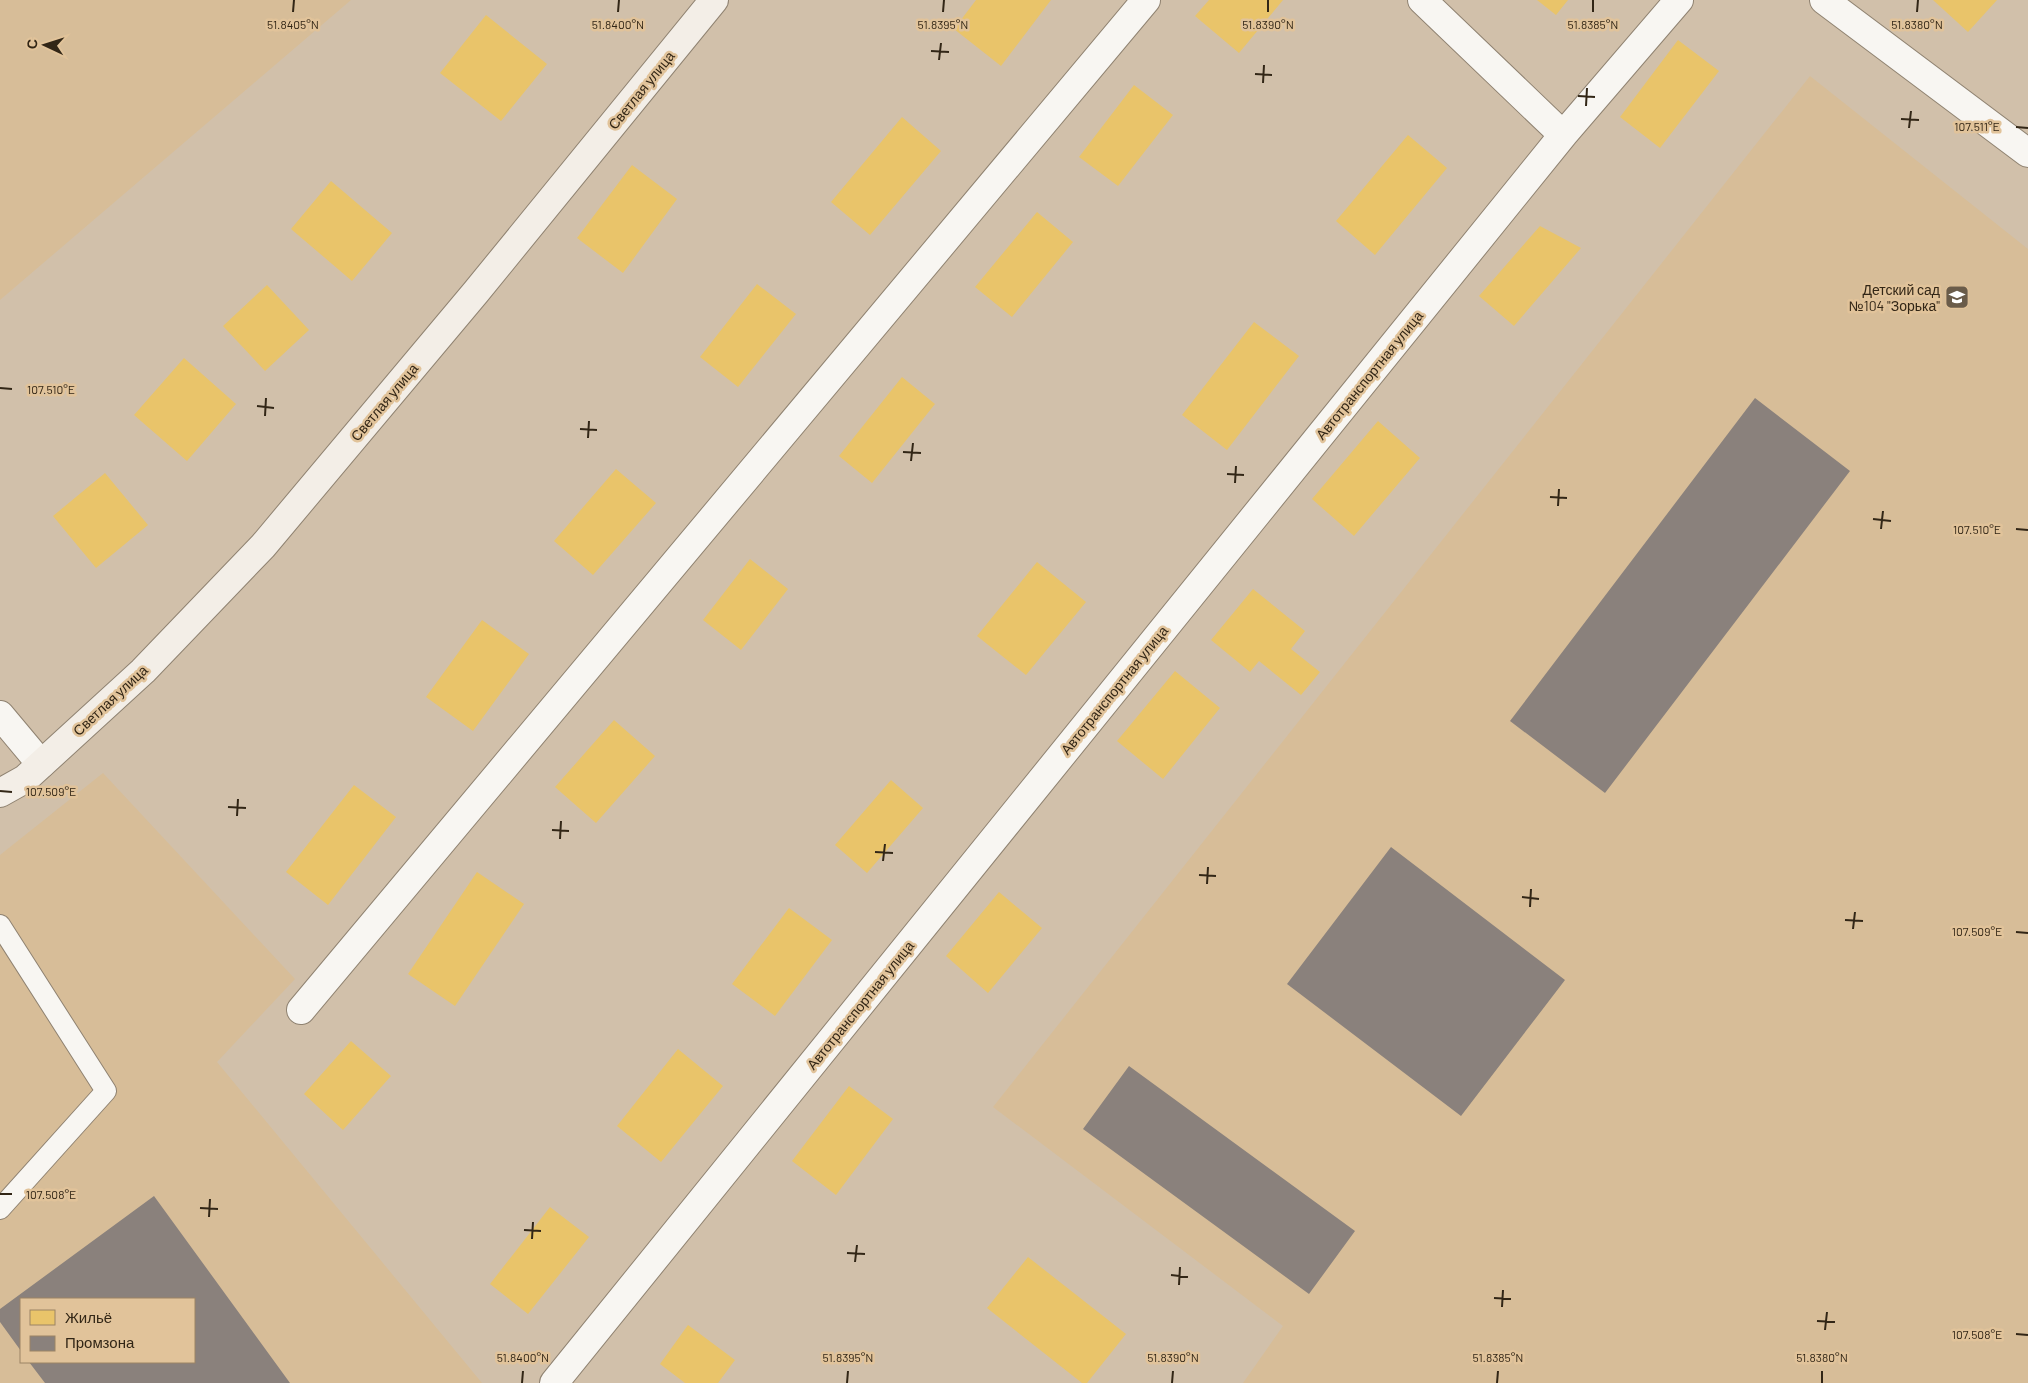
<svg xmlns="http://www.w3.org/2000/svg" width="2028" height="1383" font-family="Barlow,sans-serif">
  <rect width="100%" height="100%" fill="#d1c0aa"/>
  <path fill="#d7bd98" fill-rule="evenodd" d="M0 0H351L0 300Z
    M1810 76 2028 249V1383H1243L1283 1326 993 1107Z
    M103 773 295 979 217 1062 482 1383H0V855ZM21 1299H194V1362H21Z"/>
  <path fill="#e9c46a" d="M976 0H1051L1001 66 954 29Z
    M1209 0H1283L1239 53 1195 16Z
    M1537 0H1568L1556 15Z
    M1933 0H1997L1968 32Z
    M486 15 547 64 501 121 440 73Z
    M1678 40 1719 71 1660 148 1620 117Z
    M1134 85 1173 115 1118 186 1079 157Z
    M902 117 941 151 870 235 831 202Z
    M1408 135 1447 168 1375 255 1336 221Z
    M632 165 677 199 623 273 577 238Z
    M331 181 392 233 352 281 291 229Z
    M1037 212 1073 242 1012 317 975 287Z
    M1540 226 1581 248 1514 326 1479 296Z
    M757 284 796 314 738 387 700 357Z
    M267 285 309 330 265 371 223 326Z
    M1254 322 1299 356 1227 450 1182 415Z
    M184 358 236 404 187 461 134 415Z
    M902 377 935 404 872 483 839 456Z
    M1378 421 1420 458 1354 536 1312 499Z
    M616 469 656 503 593 575 554 541Z
    M105 473 148 525 96 568 53 516Z
    M750 559 788 589 741 650 703 620Z
    M1037 562 1086 602 1026 675 977 636Z
    M1253 589 1305 631 1291 649 1320 672 1301 695 1259 661 1250 672 1211 640Z
    M482 620 529 654 473 731 426 697Z
    M1175 671 1220 708 1163 779 1117 741Z
    M614 720 655 756 596 823 555 787Z
    M891 780 923 808 867 873 835 845Z
    M354 785 396 817 328 905 286 872Z
    M477 872 524 904 455 1006 408 974Z
    M999 892 1042 928 988 993 946 956Z
    M789 908 832 940 775 1016 732 984Z
    M351 1041 391 1076 343 1130 304 1094Z
    M678 1049 723 1086 661 1162 617 1126Z
    M849 1086 893 1119 836 1195 792 1161Z
    M550 1207 589 1237 528 1314 490 1284Z
    M1028 1257 1126 1334 1087 1383H1082L987 1308Z
    M688 1325 735 1360 718 1383H685L660 1364Z"/>
  <path fill="#8a817c" d="M1755 398 1850 471 1605 793 1510 721Z
    M1391 847 1565 980 1461 1116 1287 984Z
    M1129 1066 1355 1231 1309 1294 1083 1129Z
    M154 1196 290 1383H45L29 1362H194V1299H21V1351L0 1322V1309Z"/>
  <g fill="none" stroke-linecap="round" stroke-linejoin="round">
    <g stroke="#8f8271" stroke-width="22">
      <path id="lane" d="M0 925 106 1091 0 1209"/>
    </g>
    <g stroke="#8f8271" stroke-width="30">
      <path id="street" d="M1422 0 1563 135
        M1824 0 2028 153
        M0 715 41 764
        M301 1010 1146 0
        M554 1383 1563 135 1679 0"/>
    </g>
    <g stroke="#8f8271" stroke-width="30">
      <path id="secondary" d="M0 793 25 779 143 671 263 546 476 292 714 0"/>
    </g>
    <use href="#lane" stroke="#f8f6f2" stroke-width="20"/>
    <use href="#street" stroke="#f8f6f2" stroke-width="28"/>
    <use href="#secondary" stroke="#f3eee7" stroke-width="28"/>
  </g>
  <path fill="none" stroke="#322616" stroke-width="2" d="M293 12 294 0M618 12 619 0M943 12 944 0M1268 12V0M1593 12V0M1917 12 1918 0M931 51 949 52M939 60 941 43M1255 74 1272 75M1263 83 1264 65M1578 96 1595 97M1586 106 1587 88M1901 119 1919 120M2016 127 2028 128M1909 128 1911 111M0 388 12 389M257 406 274 408M265 416 266 398M580 429 597 430M588 438 589 421M903 452 921 453M911 461 913 443M1227 474 1244 475M1235 483 1236 466M1550 497 1567 498M1558 506 1559 489M1873 519 1891 521M1881 529 1883 511M2016 529 2028 530M0 791 12 792M228 807 246 808M237 816 238 799M552 830 569 831M560 839 561 821M875 852 893 853M883 861 885 844M1199 875 1216 876M1207 884 1208 867M1522 897 1539 899M1530 907 1531 889M1845 920 1863 921M1853 929 1855 912M2016 932 2028 933M0 1194H12M200 1208 218 1209M209 1217 210 1199M524 1230 541 1231M532 1239 533 1222M847 1253 865 1254M855 1262 857 1245M1171 1275 1188 1277M1179 1285 1180 1267M1494 1298 1511 1299M1502 1307 1503 1290M1817 1321 1835 1322M1825 1330 1827 1312M2016 1334 2028 1335M522 1383 523 1371M847 1383 848 1371M1172 1383 1173 1371M1497 1383 1498 1371M1822 1383V1371"/>
  <defs>
    <g id="school-square" transform="scale(1.25)"><rect x="-9" y="-9" width="18" height="18" rx="4" fill="#6a5c4a" stroke="#e1c39a"/><path d="M0-5L7-2L0 1L-7-2ZM-4 1L0 2.5L4 1V4Q0 6-4 4Z" fill="#fff"/></g>
  </defs>
  <g fill-rule="evenodd">
    <use href="#school-square" x="1957" y="297"/>
  </g>
  <g text-anchor="middle" dominant-baseline="central" stroke-width="5" stroke-linejoin="round" paint-order="stroke">
    <g font-size="14" fill="#322616" stroke="#e1c39a">
      <text transform="translate(641 90) rotate(-51)">Светлая улица</text>
      <text transform="translate(1369 375) rotate(-51)">Автотранспортная улица</text>
      <text transform="translate(384 402) rotate(-50)">Светлая улица</text>
      <text transform="translate(1114 690) rotate(-51)">Автотранспортная улица</text>
      <text transform="translate(110 700) rotate(-43)">Светлая улица</text>
      <text transform="translate(860 1005) rotate(-51)">Автотранспортная улица</text>
    </g>
    <g font-size="14" fill="#322616" stroke="#e1c39a" text-anchor="end">
      <text x="1940" y="289">Детский сад<tspan x="1940" dy="16">№104 "Зорька"</tspan></text>
    </g>
  </g>
  <g font-size="12" text-anchor="middle" fill="#322616" stroke="#e1c39a" stroke-width="5" stroke-linejoin="round" paint-order="stroke">
    <text x="293" y="29">51.8405°N</text>
    <text x="1593" y="29">51.8385°N</text>
    <text x="618" y="29">51.8400°N</text>
    <text x="943" y="29">51.8395°N</text>
    <text x="1268" y="29">51.8390°N</text>
    <text x="1917" y="29">51.8380°N</text>
    <text x="1977" y="131">107.511°E</text>
    <text x="51" y="394">107.510°E</text>
    <text x="1977" y="534">107.510°E</text>
    <text x="51" y="796">107.509°E</text>
    <text x="1977" y="936">107.509°E</text>
    <text x="51" y="1199">107.508°E</text>
    <text x="1977" y="1339">107.508°E</text>
    <text x="523" y="1362">51.8400°N</text>
    <text x="848" y="1362">51.8395°N</text>
    <text x="1173" y="1362">51.8390°N</text>
    <text x="1498" y="1362">51.8385°N</text>
    <text x="1822" y="1362">51.8380°N</text>
  </g>
  <rect x="20" y="1298" width="175" height="65" fill="#e1c39a" stroke="#9b8465"/>
  <rect x="30" y="1310" width="25" height="15" fill="#e9c46a" stroke="#9b8465"/>
  <text x="65" y="1323" font-size="15" fill="#322616">Жильё</text>
  <rect x="30" y="1336" width="25" height="15" fill="#8a817c" stroke="#9b8465"/>
  <text x="65" y="1348" font-size="15" fill="#322616">Промзона</text>
  <g transform="translate(45 45) rotate(274)" stroke="#e1c39a" stroke-width="4" paint-order="stroke">
  <path d="M0-4L9 19L0 12L-9 19Z" fill="#322616"/>
  <text y="-8" font-size="14" font-weight="bold" text-anchor="middle" fill="#322616">С</text>
  </g>
</svg>
